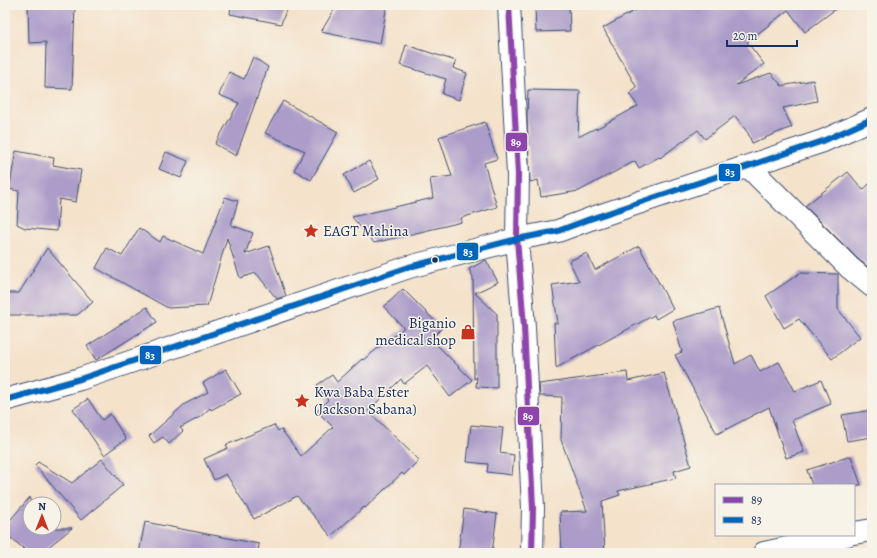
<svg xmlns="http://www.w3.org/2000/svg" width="877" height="558" font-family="Alegreya,serif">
  <rect width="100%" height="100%" fill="#f7f3e8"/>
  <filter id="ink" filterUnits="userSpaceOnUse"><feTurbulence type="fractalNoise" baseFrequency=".025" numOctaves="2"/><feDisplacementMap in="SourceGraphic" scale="8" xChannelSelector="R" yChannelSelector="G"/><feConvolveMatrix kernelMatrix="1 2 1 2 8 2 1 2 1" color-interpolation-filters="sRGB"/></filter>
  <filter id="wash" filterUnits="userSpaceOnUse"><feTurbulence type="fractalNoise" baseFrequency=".012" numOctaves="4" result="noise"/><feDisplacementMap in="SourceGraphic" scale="16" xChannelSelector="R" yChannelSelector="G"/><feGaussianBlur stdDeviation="0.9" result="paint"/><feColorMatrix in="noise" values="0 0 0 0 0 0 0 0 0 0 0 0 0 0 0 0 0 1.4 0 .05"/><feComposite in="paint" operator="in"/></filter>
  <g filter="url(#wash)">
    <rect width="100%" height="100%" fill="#f4e2ca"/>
    <g id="blocks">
      <path fill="#ab9cc9" d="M28 5H75L72 89 45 88 46 42 29 43Z
        M231 5H288L281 24 230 14Z
        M337 5H387L380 44 321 32Z
        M535 5H554V7L569 6 570 31 536 32Z
        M645 5H841L805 32 788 10 747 42 764 64 736 85 771 73 782 86 813 80 817 101 783 108 792 127 752 143 748 133 735 116 705 139 698 130 660 158 659 157 639 168 635 161 579 191 541 197 538 180 530 182 527 116 528 90 580 91 578 137 596 128V129L638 106 629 94 637 88 603 28Z
        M406 45 456 61 453 68 467 73 459 100 442 94 446 79 400 65Z
        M253 57 268 67 236 156 215 144 239 103 219 95 229 72 244 79Z
        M283 101 338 132 311 180 294 170 305 151 265 133Z
        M485 122 497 159 484 163 497 207 461 218 462 222 374 243 352 217 433 198 430 179 452 176 439 137Z
        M16 151 54 158 53 165 81 170 76 202 59 199 57 231 25 228 17 224 19 191 9 189Z
        M166 152 188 161 181 178 159 169Z
        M369 161 379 179 354 193 344 175Z
        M848 172 863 190 872 181V270L858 259 805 206Z
        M225 197 238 201 231 225 253 233 245 254 269 246 286 296 277 299 256 273 240 278 227 238 207 306 168 308 96 268 107 248 122 256 139 228 160 242 163 236 203 254Z
        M639 246 673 309 656 319 654 315 556 368 554 323H558L552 285 579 281 569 261 587 253 595 270Z
        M47 248 93 302 77 315H5V293H19Z
        M486 260 498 282 475 293 497 314V388L476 387 477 377 474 379 473 277 469 269Z
        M800 273 838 274V309L860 337 832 359 799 319 784 328 766 296Z
        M403 289 442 328 431 339 472 380 450 397 427 366 404 384 401 379 368 411 419 460 404 475 402 473 365 508 364 507 331 536 297 496 254 519 226 474 214 480 204 459 228 448 226 445 274 425 278 431 281 429 301 456 333 427 317 411 328 400 317 385 332 375 337 382 362 359 363 360 404 328 384 307Z
        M147 307 157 322 96 360 87 346Z
        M719 308 735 364 751 355 760 372 779 362 795 391 821 380 831 404 792 420 804 452 786 458 769 407 717 434 675 355 682 352 673 321Z
        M226 369 241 394 211 410 210 408 200 417 180 428 183 431 169 444 163 437 154 443 149 436 185 404 208 392 203 383Z
        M627 372 628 381 664 373 691 466 674 471 676 478 618 491 620 495 602 501 605 553H562L560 512 587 511 561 440 562 397 540 396 539 384Z
        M88 399 102 420 110 414 126 439 104 455 73 409Z
        M872 410V437L847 441 842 415Z
        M471 425 503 428 500 453 514 455 512 475 487 472 488 464 467 462Z
        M851 456 861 485H812L807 470Z
        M102 459 123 485 81 520 35 465 38 462 72 483Z
        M30 497V528H72L41 553H29L5 533V526Z
        M464 509 497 514 492 553H458Z
        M145 522 259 544 258 553H139Z"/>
    </g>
  </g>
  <g filter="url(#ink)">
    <use href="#blocks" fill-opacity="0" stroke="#3c4a6e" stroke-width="1"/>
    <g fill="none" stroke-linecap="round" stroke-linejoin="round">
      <g stroke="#3c4a6e" stroke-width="24">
        <path id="minor" d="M509 5 518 174 517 239 524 327 533 508 532 553
          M749 167 850 268 872 286
          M5 400 80 379 409 267 517 239 558 231 590 219 823 141 872 119
          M854 533 872 530
          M764 553 847 535"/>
      </g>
      <use href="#minor" stroke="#fff" stroke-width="22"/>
      <g stroke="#f7f3e8" stroke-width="9">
        <path id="bus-1" d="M509 5 518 174 517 239 524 327 533 508 532 553"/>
      </g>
      <g stroke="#f7f3e8" stroke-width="9">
        <path id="bus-2" d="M5 400 80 379 409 267 517 239 558 231 590 219 823 141 872 119"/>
      </g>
      <use href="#bus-1" stroke="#8e44ad" stroke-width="6"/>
      <use href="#bus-2" stroke="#0065bd" stroke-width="6"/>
    </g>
  </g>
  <defs>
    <g id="sight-bare" transform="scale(1.2)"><path d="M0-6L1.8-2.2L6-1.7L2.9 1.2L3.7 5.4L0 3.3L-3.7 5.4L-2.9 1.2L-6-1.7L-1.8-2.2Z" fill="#c8321e" stroke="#f7f3e8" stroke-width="2.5" paint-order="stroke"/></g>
    <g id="shop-bare" transform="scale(1.2)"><path d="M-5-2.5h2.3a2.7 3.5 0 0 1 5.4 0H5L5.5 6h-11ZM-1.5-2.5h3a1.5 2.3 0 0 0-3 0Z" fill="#c8321e" stroke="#f7f3e8" stroke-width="2.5" paint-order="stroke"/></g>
  </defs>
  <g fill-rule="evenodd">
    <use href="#sight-bare" x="311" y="231"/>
    <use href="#shop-bare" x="468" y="332"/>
    <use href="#sight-bare" x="302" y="401"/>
  </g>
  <circle fill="#1b2f5e" stroke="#f7f3e8" stroke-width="1.5" cx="435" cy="260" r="3.5"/>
  <g text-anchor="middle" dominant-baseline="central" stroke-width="3" stroke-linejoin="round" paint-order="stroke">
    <g font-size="15" fill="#1b2f5e" stroke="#f7f3e8" text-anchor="start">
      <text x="323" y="231">EAGT Mahina</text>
      <text x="456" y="323" text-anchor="end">Biganio<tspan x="456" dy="17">medical shop</tspan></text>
      <text x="314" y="392">Kwa Baba Ester<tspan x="314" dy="17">(Jackson Sabana)</tspan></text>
    </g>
  </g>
  <g stroke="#f7f3e8" stroke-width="1.5">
    <rect x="505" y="132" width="23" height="20" rx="4" fill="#8e44ad"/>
    <rect x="718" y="163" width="23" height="19" rx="4" fill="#0065bd"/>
    <rect x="456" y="242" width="23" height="19" rx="4" fill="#0065bd"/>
    <rect x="139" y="345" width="23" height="20" rx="4" fill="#0065bd"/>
    <rect x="517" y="406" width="23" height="20" rx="4" fill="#8e44ad"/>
  </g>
  <g font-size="11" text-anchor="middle" font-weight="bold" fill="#fff">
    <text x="516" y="146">89</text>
    <text x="730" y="176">83</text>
    <text x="468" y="256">83</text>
    <text x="150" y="359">83</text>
    <text x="528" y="420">89</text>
  </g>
  <rect width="877" height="558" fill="none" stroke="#f7f3e8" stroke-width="20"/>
  <rect x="715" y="484" width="140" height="52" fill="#f7f3e8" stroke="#9fa5b1"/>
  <rect x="723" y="497" width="20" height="6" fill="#8e44ad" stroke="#9fa5b1"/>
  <text x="751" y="504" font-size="12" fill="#1b2f5e">89</text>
  <rect x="723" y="517" width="20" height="6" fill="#0065bd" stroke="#9fa5b1"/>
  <text x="751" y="524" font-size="12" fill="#1b2f5e">83</text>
  <g transform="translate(42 516)"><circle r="19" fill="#f7f3e8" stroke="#9fa5b1"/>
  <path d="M0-3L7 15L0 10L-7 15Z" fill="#c8321e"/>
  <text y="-6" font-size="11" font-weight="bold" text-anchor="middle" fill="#1b2f5e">N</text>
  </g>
  <path d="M727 40v6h70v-6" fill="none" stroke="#1b2f5e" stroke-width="2"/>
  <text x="733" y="40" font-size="12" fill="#1b2f5e" stroke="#f7f3e8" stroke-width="3" paint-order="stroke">20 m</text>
</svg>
